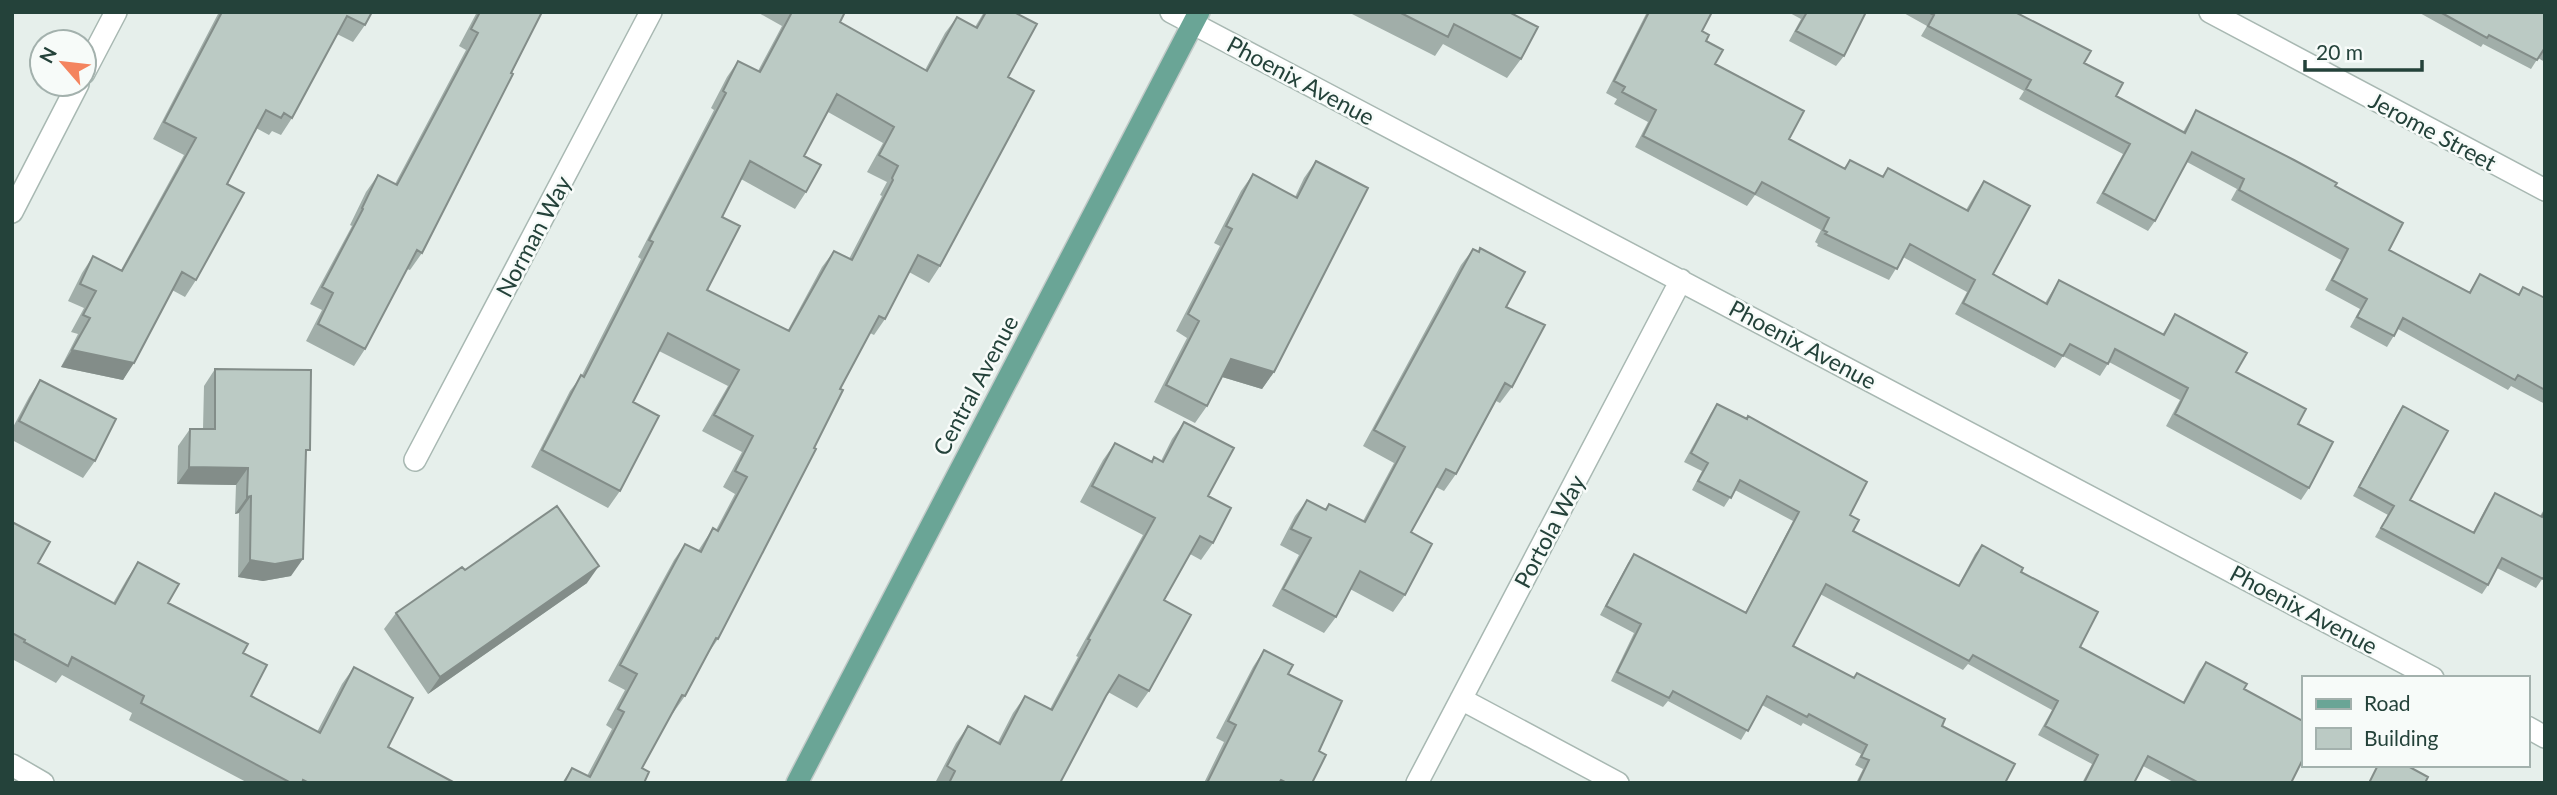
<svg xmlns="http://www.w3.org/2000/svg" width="2557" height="795" font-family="Lato,sans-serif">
  <rect width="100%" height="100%" fill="#e6efeb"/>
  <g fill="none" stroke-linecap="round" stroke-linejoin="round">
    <g stroke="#a8b8b2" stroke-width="24">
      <path id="minor" d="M1171 12 2433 678
        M2210 12 2545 190
        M84 73 116 12
        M12 212 78 84
        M415 460 651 12
        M1461 699 1618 783
        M2527 727 2545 737
        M12 765 43 783
        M1417 783 1681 280"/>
    </g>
    <g stroke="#c2cac8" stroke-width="24">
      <path id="major" d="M797 783 1199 12"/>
    </g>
    <use href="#minor" stroke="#fff" stroke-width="21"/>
    <use href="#major" stroke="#6aa596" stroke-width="21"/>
  </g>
  <path fill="#a1aea9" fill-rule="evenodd" d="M219 12H372L365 25 353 42 337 34 292 118 281 135 272 131 269 135 256 128 227 184 196 280 185 297 172 290 123 380 61 367 78 334 71 332 84 308 68 301 82 273 93 256 121 270 184 155 153 139Z
    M477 12H542L422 253 410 270 407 269 365 349 354 366 306 341 322 310 310 304 352 226 350 225 366 192 378 175 395 184 466 50 459 46Z
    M757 12H845L840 22 925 70 945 33 957 17 975 27 984 12H1014L1008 77 940 266 929 283 909 272 885 319 874 335 870 333 840 389 718 639 709 652 685 696 673 713 672 712 642 768 644 783H562L572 768 587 776 612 729 606 725 625 690 608 681 674 560 685 544 698 551 713 528 716 530 735 494 723 487 742 452 702 431 728 386 659 351 633 402 620 491 608 508 531 467 570 391 582 375 641 259 638 257 714 110 711 108 727 77 738 61 758 71 782 26ZM828 112 883 143 867 172 887 182 880 195 882 196 849 259 834 251 822 267 788 330 707 290 722 217 741 179 795 209 806 192 804 156Z
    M1348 12H1509L1521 59 1507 78 1443 44 1435 56Z
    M1647 12H1712L1702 31 1715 64 1789 139 1844 168 1850 160 1882 177 1888 168 1966 210 1976 193 1984 181 1993 274 2045 303 2059 280 2162 335 2175 314 2236 372 2298 424 2309 488 2301 500 2166 426 2180 400 2109 362 2100 376 2063 356 2055 368 1955 314 1967 292 1903 257 1889 280 1817 246 1818 244 1815 242 1821 230 1755 195 1747 206 1635 147 1648 122 1614 104 1617 99 1606 93Z
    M1788 12H1866L1844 56 1836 66 1789 41 1801 19Z
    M1902 12H2015L2084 63 2116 96 2183 132 2196 110 2335 186 2389 250 2469 292 2480 274 2518 295 2523 287 2545 298V404L2511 386 2508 390 2398 329 2387 347 2350 327 2360 309 2325 290 2341 260 2231 200 2237 189 2187 162 2155 221 2148 231 2096 203 2123 154 2019 99 2024 91 1921 36 1927 26Z
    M2418 12H2545V62L2538 58 2531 69 2483 44 2481 47Z
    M1316 161 1274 372 1262 389 1222 377 1207 406 1195 423 1154 402 1187 338 1176 331 1220 246 1214 243 1241 191 1253 174 1295 197 1304 178Z
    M1473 249 1506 307 1512 387 1500 403 1496 401 1456 474 1444 491 1436 487 1411 532 1405 595 1393 612 1350 589 1336 617 1324 633 1272 606 1299 555 1280 545 1295 516 1307 500 1325 509 1329 504 1363 521 1394 463 1363 446 1461 265Z
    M215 369 306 455 291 576 263 581 238 577 239 513 235 514 236 485 177 484 178 446 190 429H203L204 386Z
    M40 380 95 461 83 478 12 440V429L29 397Z
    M1717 404 1850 515 1853 531 1958 586 1975 554 1982 545 2021 572 2080 647 2183 702 2199 671 2206 662 2244 689 2291 783H2175L2143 766 2134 783H2082L2092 764 2038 735 2052 710 1968 664 1963 670 1820 594 1793 646 1854 678 1857 673 1942 726 2005 783H1856L1863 769 1855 765 1861 754 1803 723 1801 726 1762 705 1741 740 1668 701 1663 707 1611 681 1634 633 1600 615 1628 563 1634 554 1745 613 1793 521 1735 490 1724 507 1692 490 1702 471 1684 462 1711 413Z
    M2403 406 2410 500 2473 532 2489 502 2495 493 2540 516 2545 508V575L2536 588 2497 568 2488 585 2482 594 2375 537 2388 515 2353 496 2397 415Z
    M1184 422 1208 496 1213 543 1201 560 1190 554 1164 600 1149 691 1137 708 1108 692 1060 783H935L956 743 968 726 998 742 1013 713 1025 696 1050 709 1078 657 1076 656 1143 535 1080 502 1103 460 1115 443 1151 462 1154 457 1161 461 1172 439Z
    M12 522 38 563 113 603 127 579 138 562 168 603 243 653 251 696 317 732 342 684 354 667 388 747 455 783H248L129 720 132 713 62 675 56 683 12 659Z
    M465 570 587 583 428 694 384 629 396 613Z
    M1264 650 1288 674 1319 751 1312 783H1204L1224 742 1216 738 1253 667Z"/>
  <path fill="#838d89" d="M72 350 134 363 123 380 61 367Z
    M1231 359 1274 372 1262 389 1219 376Z
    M189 467 248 468 236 485 177 484Z
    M251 496 239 513 235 514 247 497Z
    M303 559 291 576 263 581 238 577 250 560Z
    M599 566 587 583 428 694 440 677Z"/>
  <path fill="#bbcac4" stroke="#838d89" stroke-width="2" fill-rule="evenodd" d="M222 12H372L365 25 347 16 292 118 284 113 281 118 266 110 227 184 244 193 196 280 182 272 134 363 72 350 90 318 83 315 96 291 80 284 93 256 122 271 196 138 164 122Z
    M480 12H542L511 73 513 74 422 253 417 250 365 349 318 324 333 293 322 287 363 209 362 208 378 175 397 185 478 33 471 29Z
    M792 12H845L840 22 927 71 957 17 977 28 986 12H1014L1037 24 1008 77 1034 91 940 266 918 255 885 319 879 316 840 389 843 390 814 448 816 449 718 639 716 638 685 696 682 695 642 768 649 772 644 783H564L572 768 590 777 624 712 618 709 637 674 620 665 685 544 701 552 713 528 718 531 747 477 735 471 753 436 714 415 739 370 668 333 633 402 659 416 620 491 542 450 581 375 584 377 653 242 649 240 726 93 723 91 738 61 760 72ZM837 94 894 127 879 155 898 166 892 178 893 180 852 260 834 251 789 331 707 290 740 226 722 217 750 161 806 192 821 165 804 156Z
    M1399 12H1509L1538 27 1521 59 1454 24 1448 37Z
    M1649 12H1712L1702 31 1709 35 1706 41 1723 50 1715 64 1804 111 1789 139 1845 169 1850 160 1883 177 1888 168 1968 211 1984 181 2030 206 1993 274 2047 304 2059 280 2164 335 2175 314 2247 353 2236 372 2306 409 2298 424 2333 442 2309 488 2175 414 2188 388 2115 349 2108 364 2070 344 2063 356 1963 303 1975 280 1910 244 1897 269 1825 234 1827 232 1823 230 1829 218 1762 182 1755 194 1643 136 1656 110 1622 92 1625 87 1614 81Z
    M1807 12H1866L1844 56 1796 31Z
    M1928 12H2015L2091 51 2084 63 2123 83 2116 96 2185 133 2196 110 2294 160 2337 183 2335 186 2403 223 2389 250 2470 293 2480 274 2519 295 2523 287 2545 298V390L2518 375 2515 380 2403 318 2394 336 2357 317 2367 299 2332 280 2348 249 2239 190 2244 179 2192 152 2155 221 2103 193 2130 144 2026 89 2031 80 1928 26 1934 15Z
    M2440 12H2545V49H2544L2537 60 2489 35 2487 38Z
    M1316 161 1368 188 1274 372 1231 359 1207 406 1166 385 1199 321 1188 314 1232 229 1226 226 1253 174 1297 198Z
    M1480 248 1525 272 1506 307 1545 325 1512 387 1505 383 1456 474 1446 469 1411 532 1432 544 1405 595 1360 571 1336 617 1283 589 1311 538 1291 529 1307 500 1326 510 1329 504 1365 522 1405 447 1374 430 1473 249 1479 252Z
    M215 369 311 370 310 450H306L303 559 275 564 250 560 251 496 247 497 248 468 189 467 190 429H215Z
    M40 380 116 419 95 461 19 421Z
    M1717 404 1747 419 1748 416 1867 482 1850 515 1859 520 1853 531 1959 586 1982 545 2023 568 2021 572 2098 612 2080 647 2184 703 2206 662 2247 684 2244 689 2303 721V759L2291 783H2199L2148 756 2134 783H2084L2098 755 2045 726 2058 701 1973 655 1969 661 1826 584 1793 646 1854 678 1857 673 1945 719 1942 726 2015 764 2005 783H1858L1869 760 1861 757 1867 745 1809 714 1807 717 1767 696 1748 731 1673 691 1669 698 1617 672 1641 624 1606 606 1634 554 1746 613 1799 512 1740 480 1731 498 1698 481 1708 463 1691 453Z
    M2403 406 2448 431 2410 500 2474 533 2495 493 2542 517 2545 511V575L2543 579 2502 558 2488 585 2381 528 2394 506 2359 487Z
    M1184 422 1234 448 1208 496 1231 508 1213 543 1200 536 1164 600 1191 615 1149 691 1119 675 1106 696 1060 783H949L955 771 947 766 968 726 1000 744 1025 696 1052 710 1090 640 1088 639 1155 518 1092 486 1115 443 1152 462 1154 457 1163 462Z
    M557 506 599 566 440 677 396 613 462 567 465 570Z
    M12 522 50 542 38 563 115 604 138 562 179 584 168 603 248 644 243 653 267 665 251 696 320 733 354 667 413 698 388 747 455 783H309L303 780 302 783H291L141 703 144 696 72 657 68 666 24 642 25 640 12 633Z
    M1264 650 1293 665 1288 674 1342 701 1319 751 1326 755 1312 783H1287L1281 780 1279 783H1207L1236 725 1228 721Z
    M2378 765H2406L2428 777 2425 783H2369Z"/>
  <g text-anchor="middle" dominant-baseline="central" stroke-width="5" stroke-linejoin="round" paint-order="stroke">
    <g font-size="23" fill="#24423a" stroke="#f7fbf9">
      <text transform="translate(1301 80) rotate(28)">Phoenix Avenue</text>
      <text transform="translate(2433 131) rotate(28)">Jerome Street</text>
      <text transform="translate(533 236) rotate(-62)">Norman Way</text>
      <text transform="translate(1803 344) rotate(28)">Phoenix Avenue</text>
      <text transform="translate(975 385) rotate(-62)">Central Avenue</text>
      <text transform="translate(1549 531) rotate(-62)">Portola Way</text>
      <text transform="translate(2304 609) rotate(28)">Phoenix Avenue</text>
    </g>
  </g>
  <rect width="2557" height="795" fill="none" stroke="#24423a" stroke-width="28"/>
  <rect x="2302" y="676" width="228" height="91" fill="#f7fbf9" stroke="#a3b1ad" stroke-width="2"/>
  <rect x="2316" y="699" width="35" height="10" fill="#6aa596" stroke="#a3b1ad" stroke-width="2"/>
  <text x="2364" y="711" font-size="21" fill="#24423a">Road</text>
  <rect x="2316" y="728" width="35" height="21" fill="#bbcac4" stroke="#a3b1ad" stroke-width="2"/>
  <text x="2364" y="746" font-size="21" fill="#24423a">Building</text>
  <g transform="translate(63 63) rotate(298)"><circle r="33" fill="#f7fbf9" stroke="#a3b1ad" stroke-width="2"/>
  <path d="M0-5L12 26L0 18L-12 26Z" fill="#f4845f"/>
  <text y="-10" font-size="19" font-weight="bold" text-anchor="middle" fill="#24423a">N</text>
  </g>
  <path d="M2305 60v10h117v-10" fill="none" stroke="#24423a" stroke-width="3.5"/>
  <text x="2316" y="60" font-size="21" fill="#24423a" stroke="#f7fbf9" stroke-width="5" paint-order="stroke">20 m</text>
</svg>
